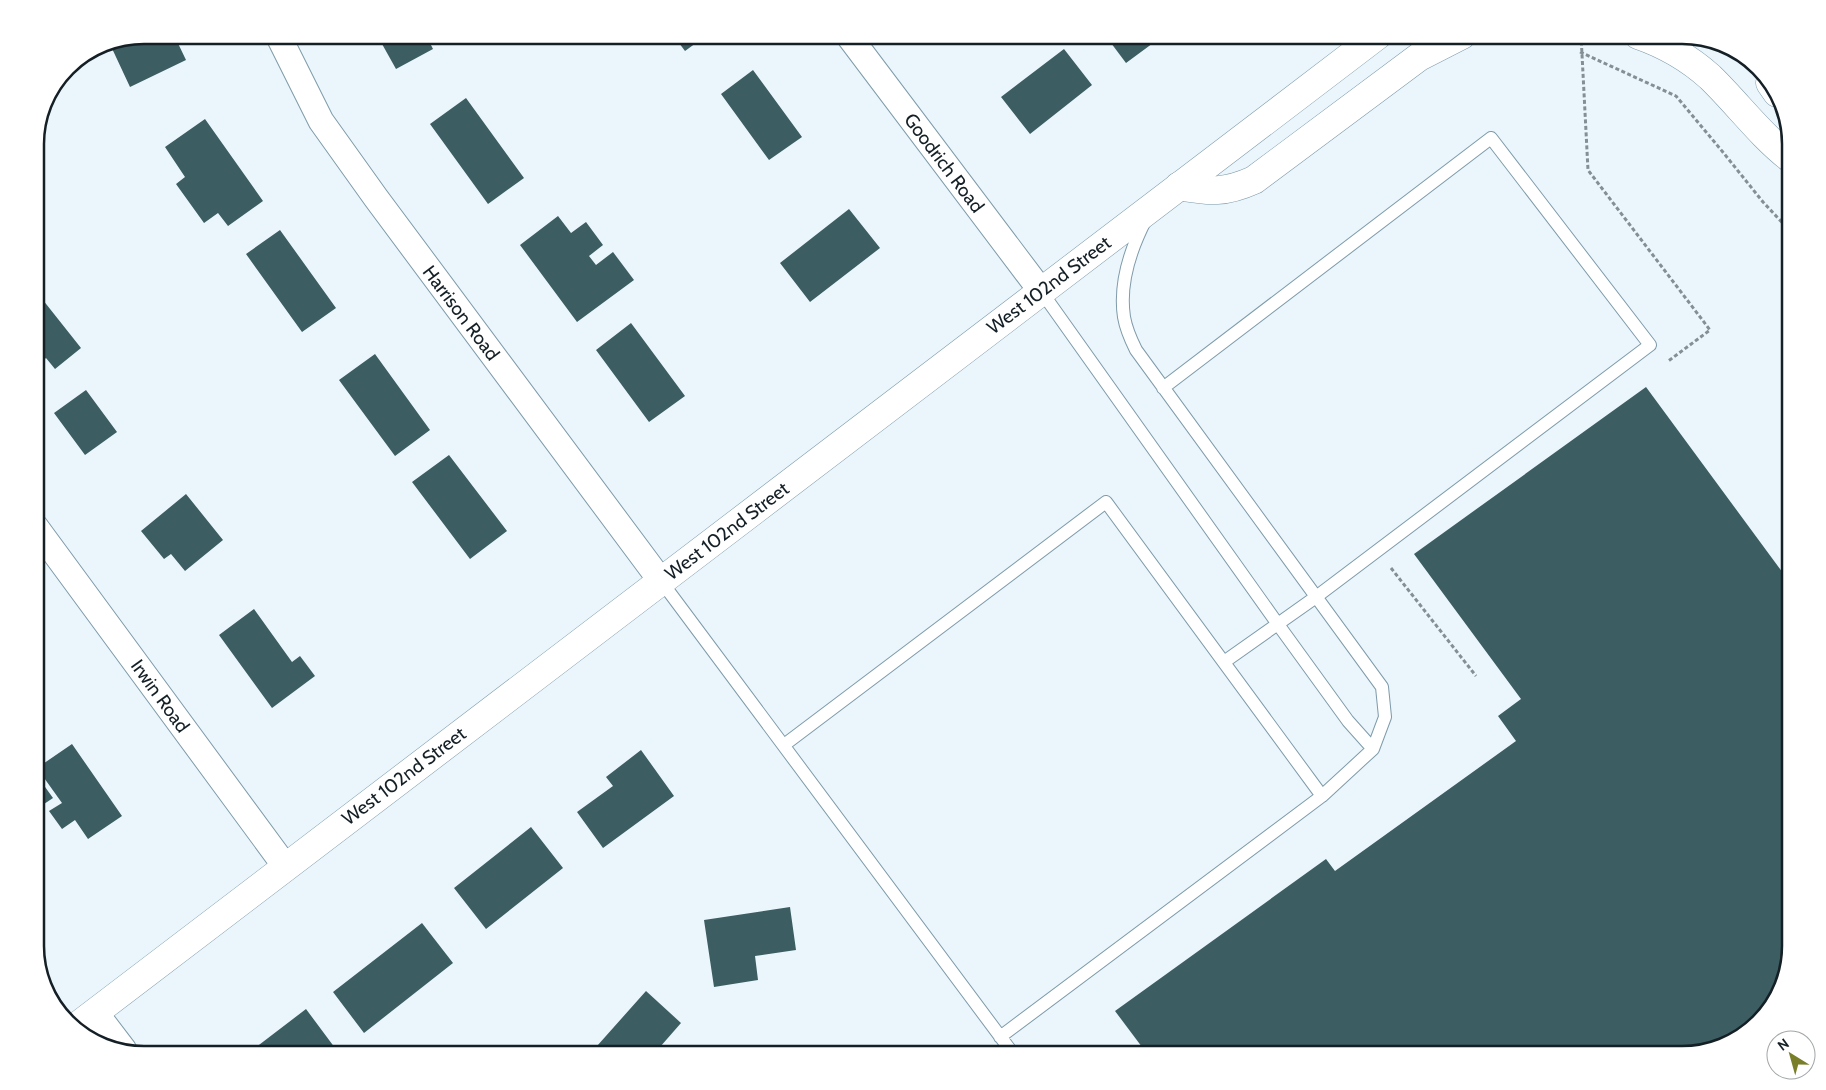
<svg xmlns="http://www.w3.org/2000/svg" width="1826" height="1090" font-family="Cabin,sans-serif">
  <rect width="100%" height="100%" fill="#eaf6fc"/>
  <path fill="#3c5d61" d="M144 35H174L186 60 130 87 109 42Z
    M377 35H426L433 49 396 69Z
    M640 35H659L646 44Z
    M673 35H707L685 51Z
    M1105 35H1164L1126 63Z
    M1064 49 1092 85 1030 134 1001 97Z
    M753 70 802 137 769 160 721 94Z
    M466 98 524 178 488 204 430 124Z
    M205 119 263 201 228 226 218 213 204 223 176 184 185 177 165 147Z
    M849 209 880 248 810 302 780 263Z
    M558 216 571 233 586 222 603 245 589 256 596 265 613 252 634 280 577 322 520 245Z
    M280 230 336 308 302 332 246 254Z
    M35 290 81 348 55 369 46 358 35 367Z
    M631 323 685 396 649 422 596 350Z
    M375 354 430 430 395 456 339 380Z
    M1646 387 1791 584V652L1784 658 1791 668V946L1776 1001 1737 1040 1682 1055H1148L1115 1011 1326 859 1335 871 1516 741 1498 716 1521 699 1414 554Z
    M86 390 117 432 85 455 54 413Z
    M449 455 507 531 470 559 412 482Z
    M186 494 223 540 185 571 171 554 164 559 141 531Z
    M254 609 292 662 300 656 315 676 272 708 219 635Z
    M72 744 122 816 88 839 75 820 62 829 49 811 62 803 37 768Z
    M641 750 674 796 603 848 577 812 613 786 606 777Z
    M35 773 53 798 35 810Z
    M531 827 563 868 486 929 454 888Z
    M790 907 796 950 755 956 758 980 714 987 704 920Z
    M422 923 453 963 364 1033 333 992Z
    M646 991 681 1023 653 1055H589Z
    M306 1009 335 1048 325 1055H246Z"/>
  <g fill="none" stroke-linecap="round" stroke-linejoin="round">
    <g stroke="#7f9baa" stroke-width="14">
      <path id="service" d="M1041 291 1277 623 1348 721 1373 749
        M1163 388 1491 138 1650 345 1316 597 1224 662
        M661 581 1014 1055
        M784 745 1106 502 1322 796
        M1000 1037 1322 796 1373 749 1385 717 1382 687 1136 350C1131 340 1126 329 1124 317 1119 284 1131 248 1146 219"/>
    </g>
    <g stroke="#7f9baa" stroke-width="27">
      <path id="minor" d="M278 35 321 121 376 198 661 581
        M848 35 1041 291
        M35 526 285 866
        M95 1012 124 1050"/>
    </g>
    <g stroke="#7f9baa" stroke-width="29">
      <path id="tertiary" d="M76 1027 1378 35"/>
    </g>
    <g stroke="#7f9baa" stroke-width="29">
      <path id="secondary" d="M1638 35C1664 44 1690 59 1710 77 1738 104 1760 135 1791 159
        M1770 83 1777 93
        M1179 186C1210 192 1225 193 1254 180L1419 57 1462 35"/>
    </g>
    <path stroke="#838f95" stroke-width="3" stroke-dasharray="4 2.5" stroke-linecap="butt" d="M1581 35 1588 170 1710 330 1667 362
      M1580 52 1676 96 1722 151 1763 202 1791 232
      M1391 568 1476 676"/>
    <use href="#service" stroke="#fff" stroke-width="12"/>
    <use href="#minor" stroke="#fff" stroke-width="25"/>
    <use href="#tertiary" stroke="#fff" stroke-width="28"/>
    <use href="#secondary" stroke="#fff" stroke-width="28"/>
  </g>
  <g text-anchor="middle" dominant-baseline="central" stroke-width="5" stroke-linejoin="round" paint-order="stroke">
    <g font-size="19" fill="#152026" stroke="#fff">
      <text transform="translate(944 163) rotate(53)">Goodrich Road</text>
      <text transform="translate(1049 285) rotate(-37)">West 102nd Street</text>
      <text transform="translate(461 313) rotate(53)">Harrison Road</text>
      <text transform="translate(727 531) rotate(-37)">West 102nd Street</text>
      <text transform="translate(160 696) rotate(54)">Irwin Road</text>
      <text transform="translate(404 776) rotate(-37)">West 102nd Street</text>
    </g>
  </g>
  <path d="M0 0H1826V1090H0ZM144 44H1682A100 100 0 0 1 1782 144V946A100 100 0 0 1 1682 1046H144A100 100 0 0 1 44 946V144A100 100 0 0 1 144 44Z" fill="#fff" fill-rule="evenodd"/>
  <path fill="none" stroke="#152026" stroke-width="2.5" d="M144 44H1682A100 100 0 0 1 1782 144V946A100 100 0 0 1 1682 1046H144A100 100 0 0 1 44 946V144A100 100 0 0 1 144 44Z"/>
  <g transform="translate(1791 1055) rotate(323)"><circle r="24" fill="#ffffff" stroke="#a1a6a8"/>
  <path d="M0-4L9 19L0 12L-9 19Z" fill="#797f29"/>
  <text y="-8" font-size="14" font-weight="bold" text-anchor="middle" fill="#152026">N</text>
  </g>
</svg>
